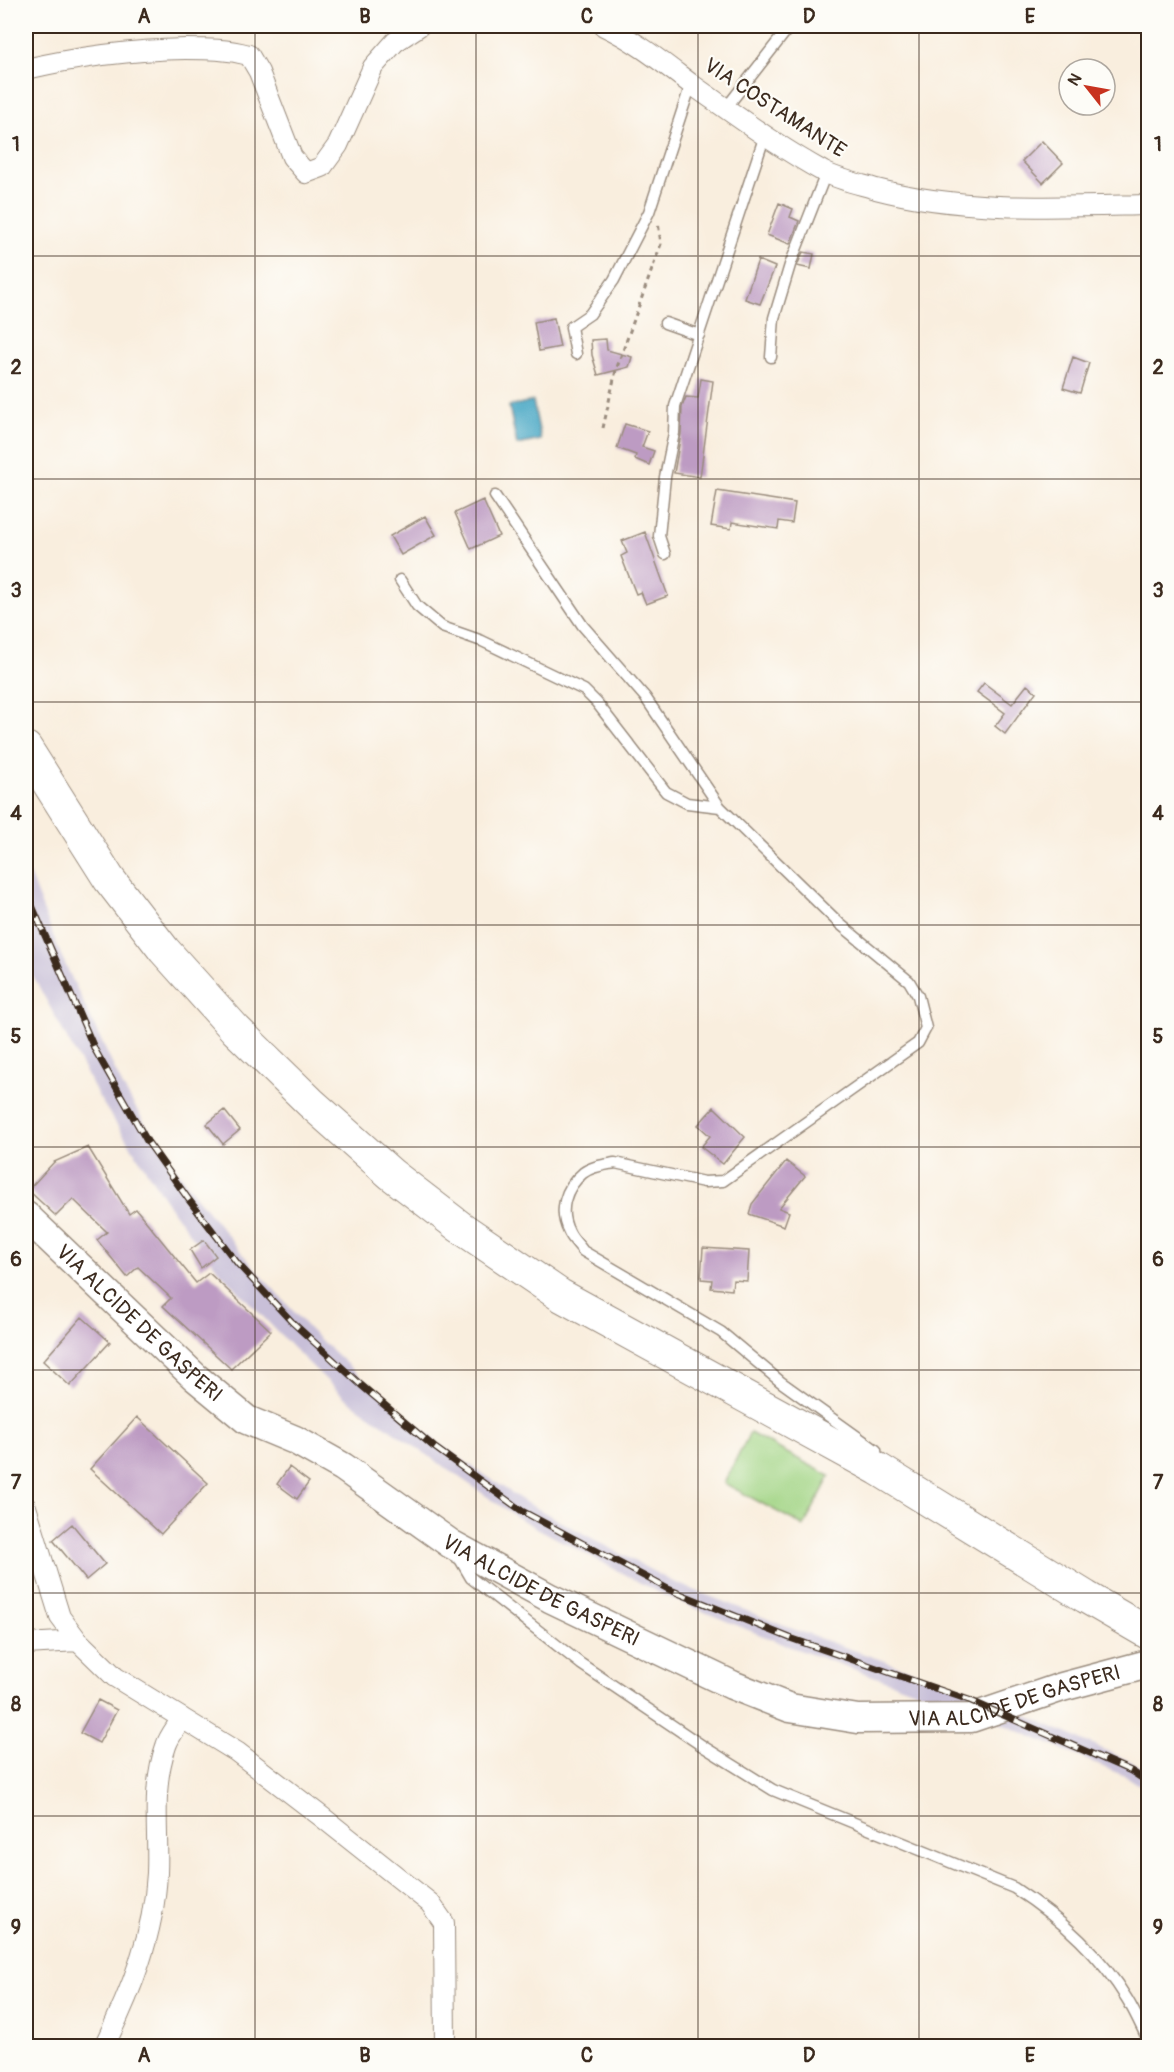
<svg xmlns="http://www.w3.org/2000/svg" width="1174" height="2072" font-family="Pangolin,sans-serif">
  <rect width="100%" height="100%" fill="#fdfcf7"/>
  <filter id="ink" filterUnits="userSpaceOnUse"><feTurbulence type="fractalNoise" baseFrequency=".0167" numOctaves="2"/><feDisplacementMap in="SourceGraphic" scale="12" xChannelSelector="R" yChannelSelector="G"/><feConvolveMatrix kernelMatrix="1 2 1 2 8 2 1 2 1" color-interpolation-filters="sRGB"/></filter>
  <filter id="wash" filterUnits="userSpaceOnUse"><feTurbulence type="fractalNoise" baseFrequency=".008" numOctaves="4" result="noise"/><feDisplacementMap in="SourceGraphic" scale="24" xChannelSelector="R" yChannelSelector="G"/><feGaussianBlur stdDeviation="1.35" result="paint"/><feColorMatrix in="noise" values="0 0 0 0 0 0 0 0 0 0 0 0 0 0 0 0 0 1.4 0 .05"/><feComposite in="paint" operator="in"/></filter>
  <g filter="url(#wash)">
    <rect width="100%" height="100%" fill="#f9eede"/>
    <path fill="#c8bfd8" d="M26 866 60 953 123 1087 153 1136 195 1195 246 1258 310 1330 365 1381 439 1444 525 1502 671 1581 793 1629 970 1691 1134 1763 1148 1771V1791L1129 1778 964 1708 788 1646 665 1596 518 1518 345 1398 293 1348 222 1274 174 1213 100 1099 27 965Z"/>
    <path fill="#a1d484" stroke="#6e7f51" stroke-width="1.5" d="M750 1433 830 1476 804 1526 724 1483Z"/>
    <path fill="#45a6c4" stroke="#406871" stroke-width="1.5" d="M533 401 541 440 517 445 509 406Z"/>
    <g id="blocks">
      <path fill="#bd9bc3" d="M1042 141 1063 163 1043 183 1022 161Z
        M779 203 793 209 790 217 799 221 790 244 767 235Z
        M803 252 814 254 811 269 797 266Z
        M758 260 775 267 760 304 745 299Z
        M554 318 560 347 539 351 534 322Z
        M606 339 607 350 632 357 629 367 598 375 592 355 591 340Z
        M1073 357 1089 363 1080 393 1063 388Z
        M701 379 713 381 700 477 674 473 681 434 682 407 686 397 698 398Z
        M625 424 648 431 642 447 654 451 649 465 635 459 636 455 617 448Z
        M717 491 795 503 792 523 779 521 778 529 732 522 731 529 711 526Z
        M483 500 499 536 471 549 455 513Z
        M425 516 436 535 401 555 390 536Z
        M645 532 668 596 646 604 641 592 636 594 621 556 627 553 622 541Z
        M984 683 1012 704 1027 685 1036 692 1005 734 995 726 1005 713 977 692Z
        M714 1107 745 1137 723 1164 701 1147 710 1136 698 1125Z
        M224 1110 240 1130 223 1144 207 1124Z
        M88 1147 129 1214 136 1209 196 1283 209 1273 271 1331 231 1369 163 1306 171 1298 138 1267 127 1277 97 1240 107 1232 73 1199 56 1216 28 1190 54 1162Z
        M786 1161 805 1176 779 1208 789 1212 784 1226 749 1214 752 1204Z
        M204 1240 216 1256 201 1268 190 1250Z
        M703 1248 749 1251 747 1281 733 1280 732 1290 711 1288 712 1280 701 1279Z
        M82 1317 110 1342 70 1386 43 1361Z
        M137 1417 208 1483 161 1534 90 1469Z
        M289 1467 309 1482 297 1499 277 1484Z
        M72 1524 105 1564 86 1580 53 1540Z
        M98 1700 117 1710 99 1743 80 1733Z"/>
    </g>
  </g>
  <g filter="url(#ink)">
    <use href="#blocks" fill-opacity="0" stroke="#9a8c7e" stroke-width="1.5"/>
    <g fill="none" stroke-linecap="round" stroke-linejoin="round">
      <g stroke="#9a8c7e" stroke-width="13">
        <path id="lane" d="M726 108 790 26
          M665 323 699 335
          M576 354 571 327 590 314 614 280 649 212 691 84
          M771 357 774 318 790 265 826 173
          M495 496 583 626 645 697 720 807 840 924 909 981 918 996 926 1028 918 1043 723 1181 704 1182 615 1163C604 1165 592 1166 583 1173 565 1188 558 1211 569 1232 572 1239 579 1245 583 1251L721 1332 781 1382 876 1450 877 1460
          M665 554 659 536 665 477 674 433 675 406 765 135
          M400 580 417 606 442 627 482 641 584 690 597 703 666 792 687 803 720 807
          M458 1556 471 1578 581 1664 704 1747 773 1790 1014 1888C1057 1916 1100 1954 1127 1999 1135 2012 1141 2026 1148 2040"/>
      </g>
      <g stroke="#9a8c7e" stroke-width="22">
        <path id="street" d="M604 26C636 41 663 63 691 84 734 114 778 147 824 172 840 180 859 184 876 189 964 212 1058 207 1148 205
          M26 69C78 57 131 50 185 49 208 49 227 49 249 55L259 72 292 157 306 173 322 167 338 145 373 67 395 42 419 26
          M26 1507 60 1617 78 1641 115 1677 237 1752 322 1817 430 1903 444 1923 445 2046
          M26 1644 78 1641
          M104 2046C131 1992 154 1934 157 1873 159 1830 151 1788 166 1746 169 1736 177 1727 182 1718"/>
      </g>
      <g stroke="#9a8c7e" stroke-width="31">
        <g id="secondary">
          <path id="s1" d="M26 1216 195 1377 247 1420 295 1440 343 1467 451 1544 550 1598 732 1685 790 1708 858 1719 971 1718 1062 1687 1148 1664"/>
        </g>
      </g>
      <g stroke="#9a8c7e" stroke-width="34">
        <path id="primary" d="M26 748 109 879 164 950 235 1029 311 1103 391 1174 460 1227 560 1295 878 1469 1086 1597 1148 1633"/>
      </g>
      <path stroke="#9a8c7e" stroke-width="3" stroke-dasharray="4.5 4.5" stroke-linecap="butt" d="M603 428 616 370 661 244 658 222"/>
      <use href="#lane" stroke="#fff" stroke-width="10"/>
      <use href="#street" stroke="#fff" stroke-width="20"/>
      <use href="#secondary" stroke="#fff" stroke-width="28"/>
      <use href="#primary" stroke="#fff" stroke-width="32"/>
      <g stroke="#3b2a1e" stroke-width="7">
        <path id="rail" d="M26 892 95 1050 147 1141 189 1200 238 1264 292 1322 361 1385 434 1447 522 1511 668 1589 790 1638 969 1700 1131 1771 1148 1782"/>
      </g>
      <use href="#rail" stroke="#fdfcf7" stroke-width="4.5" stroke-dasharray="14" stroke-linecap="butt"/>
    </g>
  </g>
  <path fill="none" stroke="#3b2a1e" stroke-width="1.5" stroke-opacity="0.55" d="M255 26V2046M476 26V2046M698 26V2046M919 26V2046M26 256H1148M26 479H1148M26 702H1148M26 925H1148M26 1147H1148M26 1370H1148M26 1593H1148M26 1816H1148"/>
  <g text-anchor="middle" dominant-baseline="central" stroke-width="4.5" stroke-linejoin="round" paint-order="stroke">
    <g font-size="21" fill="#3b2a1e" stroke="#fdfcf7">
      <text transform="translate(775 108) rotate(33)">VIA COSTAMANTE</text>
      <text stroke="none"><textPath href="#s1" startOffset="156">VIA ALCIDE DE GASPERI</textPath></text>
      <text stroke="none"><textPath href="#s1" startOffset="642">VIA ALCIDE DE GASPERI</textPath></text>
      <text stroke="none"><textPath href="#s1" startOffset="1146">VIA ALCIDE DE GASPERI</textPath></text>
    </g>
  </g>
  <rect width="1174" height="2072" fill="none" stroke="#fdfcf7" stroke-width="66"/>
  <g transform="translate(1087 87) rotate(301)"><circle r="28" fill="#fdfcf7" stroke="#afa8a0" stroke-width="1.5"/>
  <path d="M0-4.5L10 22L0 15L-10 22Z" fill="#c8321e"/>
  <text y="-9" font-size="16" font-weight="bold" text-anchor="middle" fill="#3b2a1e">N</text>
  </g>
  <rect x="33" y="33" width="1108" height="2006" fill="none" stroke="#3b2a1e" stroke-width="2"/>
  <g font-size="20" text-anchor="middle" font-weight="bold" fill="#3b2a1e">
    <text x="144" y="23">A</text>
    <text x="365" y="23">B</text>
    <text x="587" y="23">C</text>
    <text x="809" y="23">D</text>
    <text x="1030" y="23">E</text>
    <text x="16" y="151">1</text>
    <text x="1158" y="151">1</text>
    <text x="16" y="374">2</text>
    <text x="1158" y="374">2</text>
    <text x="16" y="597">3</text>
    <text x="1158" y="597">3</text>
    <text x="16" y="820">4</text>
    <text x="1158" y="820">4</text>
    <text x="16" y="1043">5</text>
    <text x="1158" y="1043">5</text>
    <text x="16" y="1266">6</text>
    <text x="1158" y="1266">6</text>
    <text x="16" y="1489">7</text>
    <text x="1158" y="1489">7</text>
    <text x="16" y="1711">8</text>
    <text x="1158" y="1711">8</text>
    <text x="16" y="1934">9</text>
    <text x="1158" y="1934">9</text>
    <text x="144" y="2062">A</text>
    <text x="365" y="2062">B</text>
    <text x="587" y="2062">C</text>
    <text x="809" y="2062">D</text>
    <text x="1030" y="2062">E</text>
  </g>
</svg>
